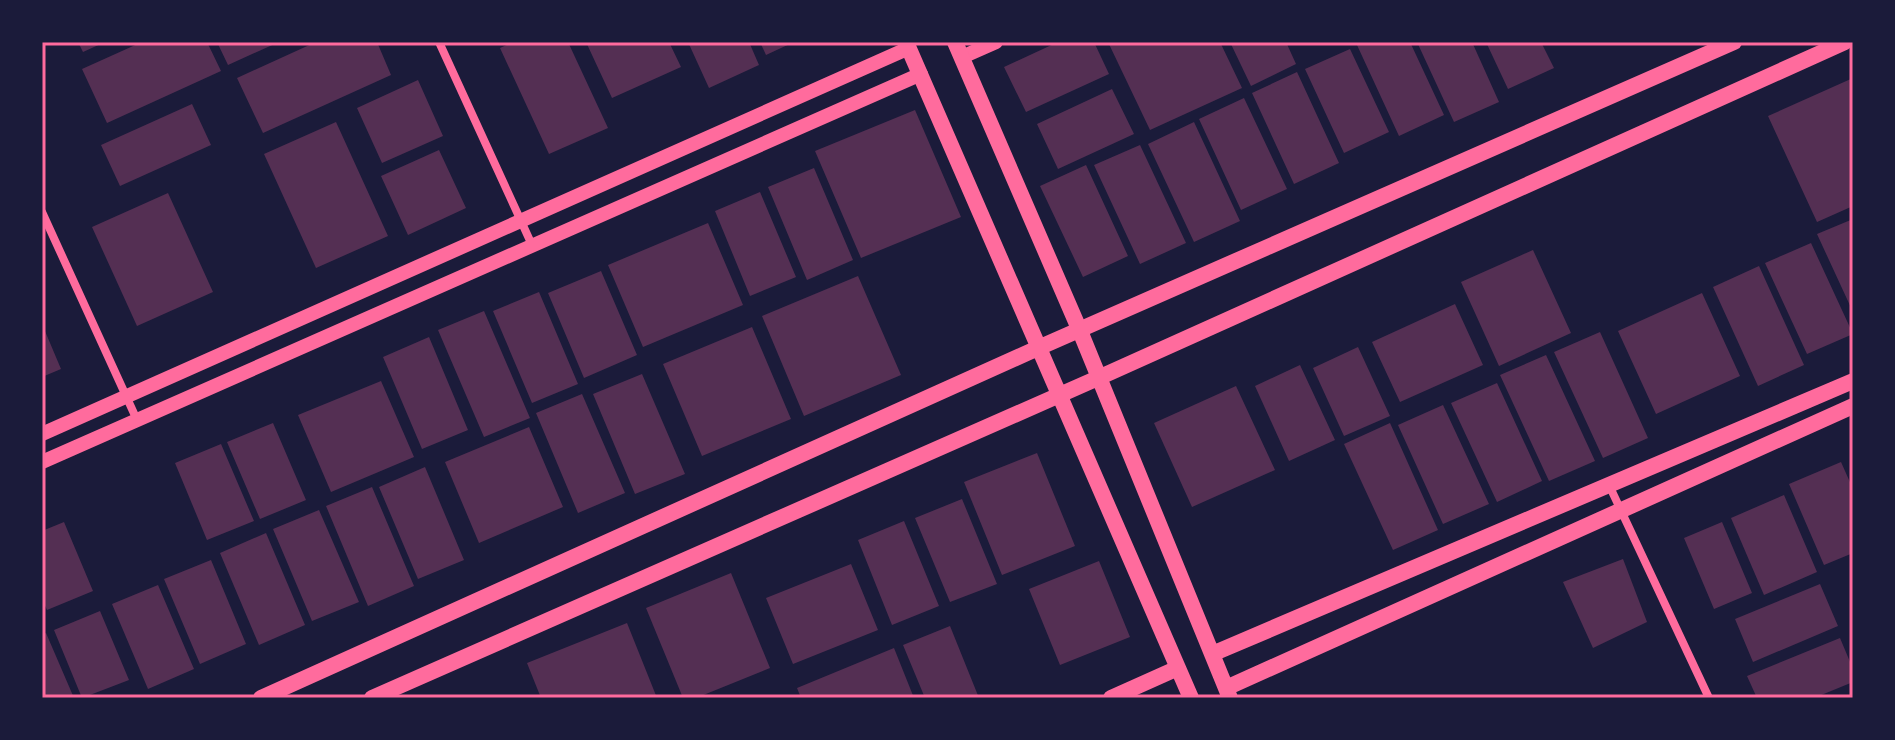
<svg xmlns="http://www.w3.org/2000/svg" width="1895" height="740" font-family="Jost,sans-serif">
  <rect width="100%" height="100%" fill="#1b1b3a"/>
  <path fill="#542f53" d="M78 42H105L83 52Z
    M142 42H207L221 71 107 123 82 69Z
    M217 42H279L228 65Z
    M316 42H377L391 75 263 133 237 78Z
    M513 42H568L608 128 549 154 500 48Z
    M586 42H669L681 67 612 98Z
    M688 42H749L759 65 709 88Z
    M760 42H794L766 55Z
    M1058 42H1094L1109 74 1026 112 1004 67Z
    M1108 42H1220L1242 88 1150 130Z
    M1230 42H1286L1296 64 1251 86Z
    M1363 42H1410L1444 115 1399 136 1357 45Z
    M1417 42H1472L1499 102 1454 122Z
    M1486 42H1541L1554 68 1508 89Z
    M1350 49 1389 132 1344 153 1305 69Z
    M1297 72 1339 163 1294 184 1252 93Z
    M1853 78V206L1817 222 1768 116Z
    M418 80 443 136 382 163 357 108Z
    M1112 89 1134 134 1058 169 1037 124Z
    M1244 98 1287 189 1241 210 1199 119Z
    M192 104 211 145 120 186 101 145Z
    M915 110 961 217 861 258 815 151Z
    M336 122 388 236 316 268 264 154Z
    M1194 122 1240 221 1194 242 1148 144Z
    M1140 145 1186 243 1140 264 1094 165Z
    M439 150 466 208 408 235 381 176Z
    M1086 165 1128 256 1083 277 1040 186Z
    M814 168 853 260 807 280 768 187Z
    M760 192 796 277 750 296 715 211Z
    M168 193 213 292 137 326 92 227Z
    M1853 219V312L1817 234Z
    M708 223 743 305 643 347 608 265Z
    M1811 243 1853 334 1807 354 1765 263Z
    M1533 250 1571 333 1499 366 1461 282Z
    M1759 266 1804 365 1758 386 1713 287Z
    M601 271 637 355 584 378 548 293Z
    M858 276 901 375 804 416 762 316Z
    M539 292 578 384 532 403 493 311Z
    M1702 293 1740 376 1656 414 1618 331Z
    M1455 304 1483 365 1400 402 1372 342Z
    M484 311 530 418 484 437 438 330Z
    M42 324 61 369 42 377Z
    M752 327 791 419 702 456 663 364Z
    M1600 332 1648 438 1603 458 1554 352Z
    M429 337 468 430 422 449 383 357Z
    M1358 347 1390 416 1344 436 1313 368Z
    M1546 355 1595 461 1549 481 1500 375Z
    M1300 365 1335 440 1289 461 1255 386Z
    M642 374 685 474 635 494 593 394Z
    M381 381 414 457 331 492 298 415Z
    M1497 383 1542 481 1497 502 1451 403Z
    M1236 386 1275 470 1192 507 1154 423Z
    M582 394 625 493 578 513 536 413Z
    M1443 405 1489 504 1443 524 1398 425Z
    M273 423 306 500 260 519 227 442Z
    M1390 423 1438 530 1393 550 1344 444Z
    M529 427 563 507 479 543 445 462Z
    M221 444 254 521 207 540 175 463Z
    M1037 453 1075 546 1002 575 964 482Z
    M1841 462 1853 489V553L1824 565 1789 484Z
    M425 467 464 560 418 579 379 487Z
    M372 487 414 586 368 606 326 506Z
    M1784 495 1817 572 1764 595 1731 518Z
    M962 499 997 584 950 602 915 518Z
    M319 510 359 602 312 621 273 529Z
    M904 521 939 606 892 625 858 540Z
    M64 522 93 591 47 610 42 599V531Z
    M1722 522 1752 593 1714 609 1684 538Z
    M266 533 305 625 259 645 220 553Z
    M1623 559 1647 622 1593 648 1563 582Z
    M211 560 246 644 200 664 164 579Z
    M1099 561 1130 637 1060 665 1029 589Z
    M851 564 878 630 793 664 766 598Z
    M731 573 770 668 696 698H683L646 608Z
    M1820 584 1838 626 1753 662 1735 619Z
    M158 585 194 669 148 689 112 604Z
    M100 611 129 680 82 698 54 630Z
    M627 623 657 698H541L527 663Z
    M950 626 979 698H925L903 645Z
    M46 633 74 698H42V635Z
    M1840 638 1853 669V682L1814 698H1757L1747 676Z
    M894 648 914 698H801L797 688Z"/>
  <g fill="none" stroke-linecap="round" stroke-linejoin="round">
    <path stroke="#ff6b9d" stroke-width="8" d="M439 42 532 245
      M42 212 137 420
      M1609 485 1709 698"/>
    <path stroke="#ff6b9d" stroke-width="14" d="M962 57 996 42
      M42 434 909 48
      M42 462 921 74"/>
    <path stroke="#ff6b9d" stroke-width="16" d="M906 42 1191 698
      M955 42 1080 331 1230 698
      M1212 654 1853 381
      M1226 688 1853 406
      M261 698 1038 348 1734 42
      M372 698 1098 378 1845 42
      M1111 698 1178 668"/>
  </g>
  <rect width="1895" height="740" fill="none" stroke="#1b1b3a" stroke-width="88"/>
  <rect x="44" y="44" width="1807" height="652" fill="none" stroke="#ff6b9d" stroke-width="3"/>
</svg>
